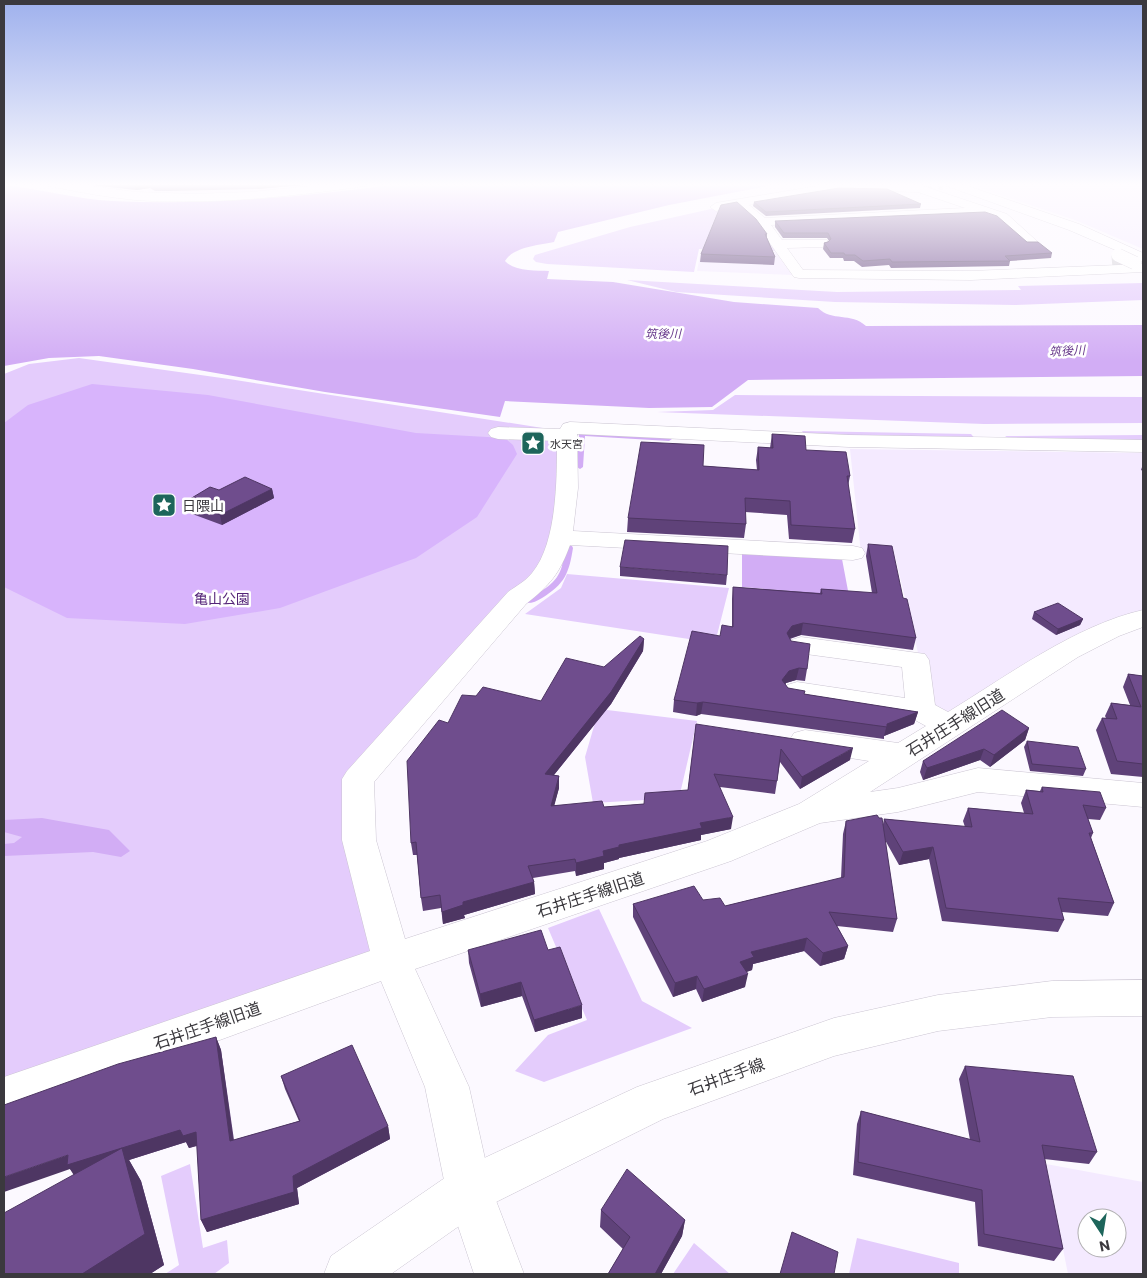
<svg xmlns="http://www.w3.org/2000/svg" width="1147" height="1278" font-family="Commissioner,'Noto Sans JP',sans-serif">
  <rect width="100%" height="100%" fill="#fcf9ff"/>
  <path fill="#f4eaff" fill-rule="evenodd" d="M146 183H360L277 192 149 195Z
    M965 183H1143V249L1075 220Z
    M701 250 779 252 794 275 697 271Z
    M850 449 1143 453V614L1101 629 948 715 931 707 895 556 861 554Z
    M1046 1164 1143 1182V1274H1068ZM1087 1218H1117V1248H1087Z"/>
  <path fill="#e4ccfc" d="M738 203 778 251 699 249 694 272 547 264 536 262 533 259 535 255 630 227Z
    M627 280 837 292 1021 290 1018 286 1143 283V300L1015 305 835 302 676 292Z
    M79 358 229 379 568 432 548 558 358 779 392 960 4 1098V374L29 364Z
    M735 395 1143 397V423L984 424 657 412 713 410Z
    M802 431 971 434 977 441 806 437Z
    M1143 435V442H1014L1005 436Z
    M567 574 729 588 715 643 525 614 561 588Z
    M599 709 697 721 679 798 593 803 585 757Z
    M599 909 642 1001 692 1028 544 1082 515 1071 548 1035 587 1020 548 928Z
    M190 1164 203 1248 227 1240 229 1263 214 1274H165L179 1265 161 1176Z
    M857 1238 959 1263V1274H849Z
    M694 1243 730 1274H673Z"/>
  <path fill="#d8b4fc" d="M92 384 208 395 416 433 505 438 513 445 517 454 477 517 416 558 280 608 185 624 67 618 4 587V423L28 405Z"/>
  <path fill="#d2adf5" d="M407 183H783L669 205 558 232 554 242C539 245 513 247 505 261 515 272 536 270 549 271L547 279 613 282 734 302 818 308C832 322 851 312 866 326L1143 325V376L748 380 712 407 649 408 505 401 500 417 325 392 193 369 99 356 49 358 4 366V185C40 189 76 199 112 201 211 206 309 196 407 183Z
    M742 552 842 559 849 596 742 587Z
    M42 818 109 830 130 851 121 857 93 852 4 856V844L14 843 22 837 4 832V820Z"/>
  <g fill="none" stroke-linecap="round" stroke-linejoin="round">
    <path fill="#d2adf5" fill-rule="evenodd" d="M582 432 669 437 672 439 669 441 585 436 583 467 580 469 577 467 579 434Z
      M566 546H572L573 548C569 573 565 584 542 598 537 601 533 603 527 603L526 601 527 599C542 591 557 584 562 566 563 560 564 553 566 546Z"/>
    <path stroke="#d5d3d8" stroke-width="13" stroke-dasharray="13 6" stroke-linecap="butt" d="M919 188 942 183
      M1112 262 1143 259"/>
    <g stroke="#cbc5d2" stroke-width="1">
      <path id="minor" d="M43 183H67L136 192 193 194 251 192 341 183H372L366 186C289 197 213 205 135 200 106 197 78 192 49 186Z
        M836 183 923 186 1007 214 1039 243 1037 246H1027L997 220 984 215 771 225 782 240H827L829 243 827 246 822 247 787 248 803 270 971 271 1143 264V272L971 280 799 278 794 277 757 225 736 207 716 211 710 207 716 203ZM838 190 918 192 965 208 765 218 749 205Z
        M570 422 849 435 1143 440V452L849 447 577 434 578 488 573 531 853 546 862 548 865 553 862 558 853 560 570 545C560 573 550 585 526 604L374 782 376 840 405 939 707 841 799 804 869 761 794 749 789 741 794 733 805 730 898 743 926 726 913 719 787 699 782 692 787 685 797 682 905 698 902 667 791 652 787 646 791 640 801 637 925 654 929 660 935 705 948 712C1007 676 1076 625 1143 610V627L1119 636 1078 657 870 792 898 788 978 768 1143 783V807L978 792 898 812 820 823 731 861 415 969 469 1087 492 1190 524 1274H474L446 1190 425 1087 381 981 4 1119V1077L370 951 342 840V779L347 771 508 592C516 586 526 581 532 573 557 543 557 479 557 441L498 439 491 437 488 433 491 429 498 427 560 429 563 424Z"/>
    </g>
    <g stroke="#cbc5d2" stroke-width="1">
      <path id="major" d="M1143 980V1016L1052 1017 938 1031 834 1056 663 1119 486 1207 391 1274H324L331 1256 452 1173 637 1087 834 1018 938 995 1052 981Z"/>
    </g>
    <g stroke="#cbc5d2" stroke-width="1">
      <path id="highway" d="M942 183H959L1079 224 1143 253V262L1069 230 944 185Z"/>
    </g>
    <use href="#minor" fill="#fff" fill-rule="evenodd"/>
    <use href="#major" fill="#fff" fill-rule="evenodd"/>
    <use href="#highway" fill="#fff" fill-rule="evenodd"/>
    <g stroke="#cbc5d2" stroke-width="14" stroke-linecap="butt">
      <path id="highway-bridge" d="M1118 255 1135 263"/>
    </g>
    <use href="#highway-bridge" stroke="#fff" stroke-width="13"/>
  </g>
  <path fill="#5f4279" d="M72 183H325L257 189 169 191H155L150 188 136 190Z
    M737 202 767 234V238L775 257 774 265 700 262 701 254Z
    M754 202 921 204 920 208 766 216 753 206Z
    M775 221 1027 242 1052 253 1051 258 1010 261 1009 266 891 268 889 265 862 267 854 261H844L843 258H830L823 249 824 243 829 241 827 238H783L775 227Z
    M772 434 806 450 850 476 848 486 855 529 852 543 789 539 787 515 745 512 746 524 744 538 627 532 628 518 703 466 757 470 756 460 758 447 770 448Z
    M1143 464V471L1141 470Z
    M272 489 274 498 222 525 187 512 185 502 219 490Z
    M868 544 903 598 916 638 913 650 801 635 790 639 807 669 805 681 796 680 786 683 785 685 788 688 804 694 918 712 914 724 884 736V739L701 714 696 716 673 712 674 700 720 636 732 626V599L733 587 820 593 821 589 872 593 866 556Z
    M620 567 727 575 726 585 620 576Z
    M1034 612 1083 619 1080 625 1056 635 1032 619Z
    M644 639 643 651 611 704 554 775 559 776V788L554 805 604 807 644 804 688 790 696 724 850 760 800 789 780 762 775 794 720 787 731 829 701 835V840L619 858V859L604 863V869L576 876 575 871 533 878 534 882 535 894 464 915 465 918 443 924 441 908 423 911 421 898 417 855H413L411 843 448 723 476 696 541 701 604 667Z
    M1128 674 1143 676V777L1111 774 1096 730 1102 718H1106L1105 716 1111 703 1130 705 1123 687Z
    M1029 728 1025 740 990 767 980 760 923 780 920 772 923 761Z
    M1027 741 1086 769 1083 776 1030 771 1024 747Z
    M1042 787 1106 808 1100 820 1088 819 1093 833 1091 838 1114 903 1108 916 1062 912 1064 920 1058 932 942 921 929 859 899 865 885 840 897 919 893 932 837 926 848 946 844 959 820 966 804 951 753 964 752 970 746 972 745 987 702 1002 696 989 673 997 633 917V904L703 900 725 906 841 878 843 834 846 821 883 824 884 819 965 827 963 821 968 808 1024 813 1021 803 1026 790 1040 791Z
    M468 950 582 1018 535 1032 522 996 481 1007 469 963Z
    M216 1037 221 1050 234 1140 299 1121 285 1089 281 1076 388 1126 390 1139 297 1188 299 1204 207 1232 201 1220 197 1146 189 1148 186 1142 129 1160 141 1181 164 1265 150 1274H4L74 1174 70 1169Z
    M965 1066 1097 1152 1089 1164 1044 1159 1063 1249 1054 1261 978 1246 975 1202 853 1175 857 1124 861 1111 970 1140 959 1079Z
    M601 1210 685 1220 682 1236 661 1274H608L623 1249 600 1227Z"/>
  <path fill="#4e3663" d="M134 183H149L150 188 136 190Z
    M256 183H325L257 189Z
    M272 489 274 498 222 525 220 515Z
    M1083 619 1080 625 1056 635 1058 629Z
    M803 623 801 635 790 638 785 645 787 633 792 626Z
    M644 639 643 651 611 704 545 786V774Z
    M799 668 796 680 786 683 780 692 782 680 789 671Z
    M703 702 701 714 696 716 697 703Z
    M918 712 914 724 884 736 887 724Z
    M1029 728 1025 740 990 767 994 755Z
    M853 748 850 760 800 789 802 777Z
    M984 749 980 760 923 780 927 768Z
    M559 776V788L551 818V806Z
    M733 817 731 829 701 835V840L619 858V859L604 863V869L576 876V863L603 851 619 845 700 823Z
    M933 847 929 859 899 865 903 852Z
    M534 882 535 894 464 915 465 918 443 924 442 912 463 902Z
    M807 938 804 951 753 964 752 970 738 975 740 962 751 952Z
    M848 946 844 959 820 966 823 953Z
    M748 974 745 987 702 1002 704 989Z
    M697 976 696 989 673 997 675 983Z
    M521 982 522 996 481 1007 480 994Z
    M582 1005V1018L535 1032 534 1020Z
    M216 1037 221 1050 235 1153 230 1141Z
    M388 1126 390 1139 297 1188 299 1204 207 1232 201 1220 293 1176Z
    M180 1130 196 1132 202 1144 189 1148 186 1142 129 1160 141 1181 164 1265 150 1274H82L75 1177 70 1169 4 1192V1177L68 1155Z
    M685 1220 682 1236 661 1274H655Z"/>
  <path fill="#6f4d8d" stroke="#4e3663" d="M151 183H251L168 184H153Z
    M839 188 887 189 921 204 766 212 754 202Z
    M737 202 756 219 767 234H765L775 257 701 254 721 205Z
    M985 212 997 216 1027 242H1038L1052 253 1005 256 1010 261 892 262 890 259 863 261 855 255H845L844 253H831L824 243 828 242 831 239 828 233H784L775 221Z
    M772 434 805 436 806 450 846 452 850 476H847L855 529 791 525 790 501 745 498 746 524 628 518 641 442 704 445 703 466 759 470 758 447 773 448Z
    M245 477 272 489 220 515 185 502 210 487 219 490Z
    M625 540 728 546 727 575 620 567Z
    M868 544 892 546 903 598 907 599 916 638 803 623 792 626 787 633 791 641 810 644 807 669 799 668 789 671 782 680 788 688 805 691 804 694 918 712 887 724V727L703 702 697 703 674 700 692 631 720 636 722 625 733 627V587L822 594 821 589 877 593Z
    M1058 603 1083 619 1058 629 1034 612Z
    M640 636 644 639 611 692 545 774 559 776 551 806 602 801 604 807 644 804 645 793 688 790 696 724 853 748 802 777 781 749 777 781 714 774 733 817 700 823 702 828 619 845V847L603 851 604 856 576 863 575 859 528 866 534 882 463 902V905L442 912 440 895 421 898 416 842 411 843 407 761 439 720 448 723 462 695 476 696 483 687 541 701 566 658 604 667Z
    M1128 674 1143 676V764L1117 761 1102 718 1117 719 1111 703 1141 707Z
    M1002 710 1029 728 994 755 984 749 927 768 923 761Z
    M1027 741 1078 747 1086 769 1032 764Z
    M1042 787 1100 792 1106 808 1083 805 1093 833H1089L1114 903 1058 898 1064 920 946 908 933 847 903 852 884 819 972 827 968 808 1033 814 1026 790 1043 792Z
    M877 815 879 818H882L897 919 829 912 848 946 823 953 807 938 751 952 754 957 740 962 748 974 704 989 697 976 675 983 633 904 694 886 703 900 720 898 725 906 844 877 846 821Z
    M541 930 548 950 560 947 582 1005 534 1020 521 982 480 994 468 950Z
    M216 1037 230 1141 300 1121 281 1076 352 1045 388 1126 293 1176 294 1192 201 1220 196 1132 183 1136 180 1130 67 1165 68 1155 4 1177V1105L118 1064Z
    M965 1066 1073 1076 1097 1152 1042 1145 1063 1249 984 1234 982 1190 858 1162 861 1111 980 1142Z
    M122 1148 145 1234 82 1274H4V1213Z
    M627 1169 685 1220 655 1274H608L630 1237 601 1210Z
    M792 1232 838 1252 834 1274H780Z"/>
  <linearGradient id="sky" x2="0" y2="1"><stop stop-color="#9fb1ed"/><stop offset="0.51" stop-color="#fefcff"/><stop offset="1" stop-color="#fefcff" stop-opacity="0"/></linearGradient>
  <rect width="1147" height="362" fill="url(#sky)"/>
  <defs>
    <g id="sight-square" transform="scale(1.25)"><rect x="-9" y="-9" width="18" height="18" rx="4" fill="#1d655b" stroke="#fff"/><path d="M0-6L1.8-2.2L6-1.7L2.9 1.2L3.7 5.4L0 3.3L-3.7 5.4L-2.9 1.2L-6-1.7L-1.8-2.2Z" fill="#fff"/></g>
  </defs>
  <g fill-rule="evenodd">
    <use href="#sight-square" x="533" y="443"/>
    <use href="#sight-square" x="164" y="505"/>
  </g>
  <g text-anchor="middle" dominant-baseline="central" stroke-width="5" stroke-linejoin="round" paint-order="stroke">
    <g font-size="11" fill="#3b393e" stroke="#fff" text-anchor="start">
      <text x="550" y="443">水天宮</text>
    </g>
    <g font-size="12" font-style="italic" fill="#66378a" stroke="#fff">
      <text x="663" y="333">筑後川</text>
      <text transform="translate(1067 350) rotate(-3)">筑後川</text>
    </g>
    <g font-size="14" fill="#3b393e" stroke="#fff" text-anchor="start">
      <text x="182" y="505">日隈山</text>
    </g>
    <g font-size="14" fill="#552679" stroke="#fff">
      <text x="222" y="598">亀山公園</text>
    </g>
    <g font-size="16" fill="#3b393e" stroke="#fff">
      <text transform="translate(955 722) rotate(-32)">石井庄手線旧道</text>
      <text transform="translate(590 894) rotate(-18)">石井庄手線旧道</text>
      <text transform="translate(207 1025) rotate(-19)">石井庄手線旧道</text>
      <text transform="translate(726 1076) rotate(-20)">石井庄手線</text>
    </g>
  </g>
  <rect width="1147" height="1278" fill="none" stroke="#3b393e" stroke-width="10"/>
  <g transform="translate(1102 1233) rotate(168)"><circle r="24" fill="#ffffff" stroke="#b1b0b2"/>
  <path d="M0-4L9 19L0 12L-9 19Z" fill="#1d655b"/>
  <text y="-8" font-size="14" font-weight="bold" text-anchor="middle" fill="#3b393e">N</text>
  </g>
</svg>
